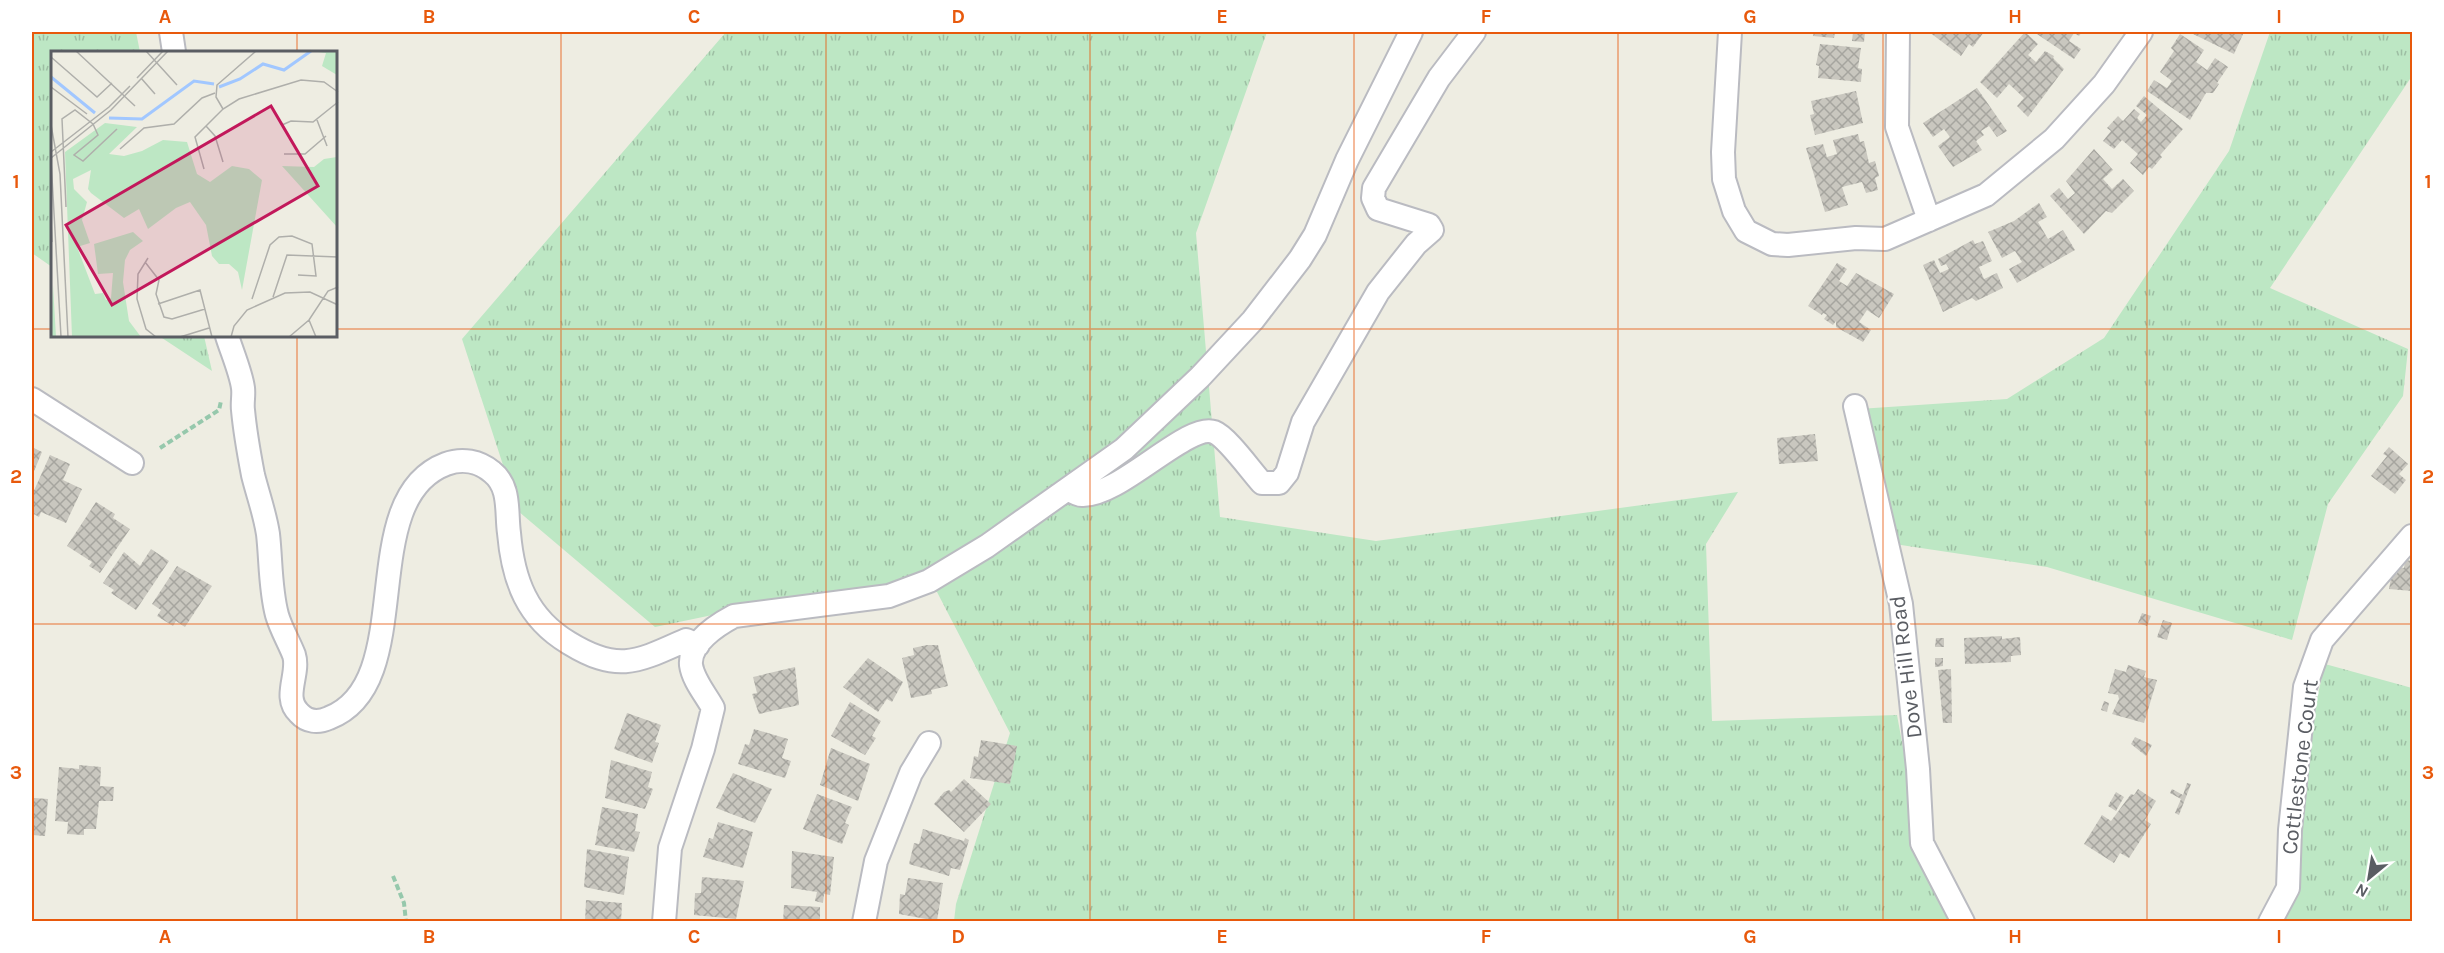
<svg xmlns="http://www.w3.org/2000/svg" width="2444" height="953" font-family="Karla,sans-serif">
  <defs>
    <pattern id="grass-tufts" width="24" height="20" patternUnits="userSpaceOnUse" patternTransform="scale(1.5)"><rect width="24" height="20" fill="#bde7c4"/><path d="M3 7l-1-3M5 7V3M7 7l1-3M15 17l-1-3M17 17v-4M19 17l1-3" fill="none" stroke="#9dbea3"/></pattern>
    <pattern id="building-cross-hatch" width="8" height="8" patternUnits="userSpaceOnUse" patternTransform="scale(1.5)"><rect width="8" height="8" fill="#c9c7bf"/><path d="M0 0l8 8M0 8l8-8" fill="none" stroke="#a6a59f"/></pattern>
  </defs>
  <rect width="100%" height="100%" fill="#eeede2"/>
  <path fill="url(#grass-tufts)" d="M32 32H136L140 52H52V267L32 253Z
    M726 32H1267L1196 233 1220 517 1376 541 1738 492 1706 544 1712 721 1897 715 1917 824 1961 921H954L956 904 1010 733 937 592 827 591 655 627 518 511 462 339Z
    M2270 32H2412V76L2270 288 2408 349 2403 396 2328 504 2292 640 2047 567 1881 542 1844 410 2007 399 2104 338 2229 151Z
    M159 336H204L212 371Z
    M2325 664 2412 688V921L2261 922 2275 910 2297 785Z"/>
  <path fill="url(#building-cross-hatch)" d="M1814 32H1835L1834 38 1813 36Z
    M1853 32H1865L1864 42 1852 41Z
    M1929 32H1984L1973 47 1969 44 1961 56Z
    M2025 32 2038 44 2028 55 2036 62 2045 51 2054 56 2053 58 2064 69 2028 117 2017 106 2024 98 2009 84 1997 98 1980 82Z
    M2034 32H2082L2079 36 2074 33 2069 41 2081 49 2074 59Z
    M2189 32H2244L2234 54Z
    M2180 34 2204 50 2196 62 2207 70 2215 58 2228 67 2217 83 2219 84 2213 93H2206L2190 120 2147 91 2154 80 2167 88 2172 81 2160 72 2174 51 2171 48Z
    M1820 44 1861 48 1858 68 1862 69 1861 82 1818 78 1819 66 1816 65Z
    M1977 88 2007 131 1997 137 1989 126 1981 131 1984 135 1976 141 1982 150 1953 167 1938 146 1950 137 1944 129 1933 137 1923 123Z
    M1856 91 1863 123 1815 135 1810 115 1814 114 1811 101Z
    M2144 96 2183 129 2160 155 2162 157 2152 169 2149 167 2143 175 2130 163 2138 154 2122 140 2114 149 2103 141 2111 131 2107 128 2118 116 2123 121 2134 109 2140 114 2137 118 2141 122 2147 115 2136 106Z
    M1858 134 1860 142 1864 141 1869 163 1875 161 1879 176 1875 178 1878 190 1866 193 1862 182 1842 187 1848 205 1825 212 1806 148 1823 144 1827 157 1837 154 1833 140Z
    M2094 149 2113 170 2103 179 2112 189 2123 179 2134 191 2112 213 2106 211 2084 234 2050 196 2059 188 2068 199 2075 193 2066 181Z
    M2039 203 2047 217 2038 222 2048 239 2063 230 2075 250 2017 283 2009 269 2022 262 2015 251 2002 258 1988 232 2014 221Z
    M1973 240 1975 244 1983 241 1992 261 1979 267 1984 279 1997 273 2003 288 1976 301 1972 298 1943 312 1923 265 1934 260 1940 273 1949 269 1946 264 1941 266 1938 259Z
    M1837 263 1847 269 1839 281 1847 286 1856 273 1894 294 1879 318 1867 310 1859 322 1871 330 1863 342 1836 327V321L1833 325 1824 319 1827 315 1823 313 1822 315 1808 306Z
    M1815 434 1818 461 1779 464 1777 438Z
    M32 447 42 452 32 476Z
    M2389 447 2408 464 2399 474 2406 480 2395 494 2371 476 2387 456 2383 454Z
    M50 455 70 464 63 480 82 489 66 523 41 512 39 517 32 513V495Z
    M96 502 115 514 113 518 130 529 100 573 89 566 92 562 67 546Z
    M151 549 169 561 136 610 111 593 114 590 103 583 124 552 140 566Z
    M2405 560 2412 561V591L2389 589 2392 573 2397 574 2398 567 2404 568Z
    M177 566 212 586 185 627 176 621 173 626 157 616 161 610 152 604Z
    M2142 613 2151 616 2147 626 2138 623Z
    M2163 620 2172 623 2167 640 2157 637Z
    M2002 636V639L2020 637 2021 655 2011 656V662L1965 664 1964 638Z
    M1936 638H1944V647H1935Z
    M927 645H938L948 686 931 690 932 694 911 698 902 658 914 655 913 648Z
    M868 658 903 682 892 702 887 699 878 712 843 687Z
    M1935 658H1943V666L1935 667Z
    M2128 665 2146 671 2144 677 2157 680 2144 723 2112 714 2119 699 2118 695 2108 693 2115 669 2126 672Z
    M795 667 799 705 759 714 752 694 757 693 753 677Z
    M1951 669 1952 723H1943L1938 670Z
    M2104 701 2109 703 2107 712 2101 710Z
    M850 702 881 721 872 736 876 738 865 755 831 736Z
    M627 713 661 725 655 742 659 743 652 763 614 749Z
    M754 729 788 739 782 758 791 761 785 778 738 764 745 744 749 745Z
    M2135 737 2152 745 2146 756 2131 744Z
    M981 740 1017 746 1010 784 970 778 974 756 978 757Z
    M831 748 870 764 858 801 820 785Z
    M611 760 652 772 648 787 653 789 645 809 605 798Z
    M79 765 101 767 100 786 114 787 113 801H99L96 829H84V835L67 834 68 822 55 821 59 767 79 769Z
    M733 773 772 789 755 823 716 808Z
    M964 779 991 804 964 832 934 804 944 792 949 790 951 792Z
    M2187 783 2191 784 2179 815 2175 813 2181 799 2170 793 2172 789 2183 795Z
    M2138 789 2156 801 2145 820 2151 824 2129 858 2120 853 2114 863 2084 844 2102 815 2111 821 2131 794 2134 795Z
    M2116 792 2124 797 2116 811 2108 806Z
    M817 794 852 807 845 823 849 825 842 844 803 829Z
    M34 798 48 799 45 836 32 835V801Z
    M602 807 638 814 635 831 640 832 634 852 595 845Z
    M718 822 753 832 743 868 703 857 709 838 713 839Z
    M923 829 964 841 965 838 969 840 960 870 951 868 949 876 909 864 914 843 919 844Z
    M587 849 629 857 624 895 584 887Z
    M792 851 834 857 830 895 824 894 823 903 815 901 817 892 791 888Z
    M702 877 744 881 736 919 694 915 695 893H701Z
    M908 878 943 883 937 921 899 914 900 894 905 895Z
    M586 900 622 903 621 922H585Z
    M784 905 820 907V922H783Z"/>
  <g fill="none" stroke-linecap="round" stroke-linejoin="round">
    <g stroke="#babbc1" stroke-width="26">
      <path id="minor" d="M171 32 174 52
        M1730 32 1723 152 1724 179 1734 211 1746 231 1772 244 1788 245 1856 238 1885 239 1986 195 2054 139 2104 84 2141 32
        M1898 32 1897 127 1929 220
        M227 336C232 352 241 373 243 388 244 395 242 403 243 410 245 432 249 454 253 475 258 495 265 514 268 534 271 560 270 589 277 615 281 629 289 642 294 655 300 674 282 697 299 713 307 722 318 723 329 718 420 683 353 499 446 464 462 458 479 461 492 472 511 487 506 512 509 533 513 580 527 618 569 643 618 673 637 662 686 640L698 645
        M32 399 132 463
        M1855 406 1901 604 1918 769 1922 843 1963 922
        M1070 490C1073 492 1078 495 1082 495 1119 497 1188 422 1214 432 1227 437 1251 471 1262 483H1279L1287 473 1303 422 1378 292 1416 244 1432 230 1429 225 1378 209 1373 198 1374 188 1439 78 1474 32
        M664 922 670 848 703 749 713 708C706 695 693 680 691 665 689 643 717 625 734 616L889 596 929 581 987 546 1124 449 1200 377 1253 320 1300 259 1315 235 1347 160 1411 32
        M864 922 876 861 911 773 929 743
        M2270 922 2288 888 2290 830 2305 687 2322 640 2412 536"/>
    </g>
    <path stroke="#96c8ac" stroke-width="4" stroke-dasharray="6 3" stroke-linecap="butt" d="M160 448 219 410 221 401
      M393 876 404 903 406 922"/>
    <use href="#minor" stroke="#fff" stroke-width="22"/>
  </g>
  <path fill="none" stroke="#e8590c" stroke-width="1.5" stroke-opacity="0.55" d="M297 32V52M561 32V922M826 32V922M1090 32V922M1354 32V922M1618 32V922M1883 32V922M2147 32V922M32 329H52M336 329H2412M297 336V922M32 624H2412"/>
  <g text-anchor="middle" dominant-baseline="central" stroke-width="4.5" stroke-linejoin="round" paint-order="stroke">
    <g font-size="22" fill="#5a5d63" stroke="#fff">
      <text transform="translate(1906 667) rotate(-97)">Dove Hill Road</text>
      <text transform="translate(2300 767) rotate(-83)">Cottlestone Court</text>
    </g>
  </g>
  <g transform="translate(51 51)">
    <rect width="286" height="286" fill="#eeede2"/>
    <path d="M54 72 86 76 58 103 73 105 91 100 112 89 136 91 146 123 159 131 181 115 198 118 211 129 191 239 187 221 178 213H168L161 205 155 174 139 151 125 157 97 178 88 158 73 167 40 142 37 138 40 119 22 128 23 138 36 151 31 169 39 192 26 196 44 243 52 242 55 249 60 247 62 222 47 223 43 193 82 181 92 190 79 199 74 209 72 231 78 270 90 286H21L14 101ZM286 106H287L286 176 231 115 263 116 273 108Z" fill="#bde7c4"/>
    <path d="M259 0H286V24L271 15 275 2ZM2 234 5 286H0Z" fill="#bde7c4"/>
    <path fill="none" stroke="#a1c7ff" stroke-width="3" d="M0 26 44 62M168 36 189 28 212 13 233 19 260 0M58 67 91 68 143 30 163 33"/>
    <path fill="none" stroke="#afafab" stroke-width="1.5" d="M25 0 84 55M95 0 126 34M0 6 46 46 61 32M86 27 112 0M90 27 104 43M0 36 36 63M172 58 165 46 166 34 205 0M266 69 276 95M42 73 47 84 23 104 32 110 66 78M0 74 9 123 17 286M231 74 240 70 262 71 287 51M155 75 164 85 172 111M69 98 93 77 123 73 151 47 164 42M0 101 58 56 79 35M233 103H254L275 85M0 107 60 59 117 0M0 109 10 286M153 118 144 86 172 58 188 48 250 29 273 31 287 41M15 156 11 68 24 59 42 73M0 169 1 191M97 207 87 223 86 248 95 278 105 286M94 211 108 229 105 243 113 266 121 268 154 258M222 246 236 204 287 206M201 248 219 194 228 186 241 185 261 193 265 225 247 224M107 253 149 239 161 286M258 269 265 286M129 286 158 277M180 286 183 275 196 259 234 242 259 241 287 254M238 286 258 269 277 240 287 236"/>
    <path fill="#c2185b" fill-opacity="0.15" stroke="#c2185b" stroke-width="3" d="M220 55 267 135 61 254 15 174Z"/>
    <rect width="286" height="286" fill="none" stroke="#5a5d63" stroke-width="3"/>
  </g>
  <rect width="2444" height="953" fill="none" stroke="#ffffff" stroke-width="66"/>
  <g transform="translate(2369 878) rotate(210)" stroke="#ffffff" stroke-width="4.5" paint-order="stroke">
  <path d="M0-4.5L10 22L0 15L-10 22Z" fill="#5a5d63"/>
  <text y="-9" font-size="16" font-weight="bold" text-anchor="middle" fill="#5a5d63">N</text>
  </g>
  <rect x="33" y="33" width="2378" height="887" fill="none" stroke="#e8590c" stroke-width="2"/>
  <g font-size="20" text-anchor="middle" font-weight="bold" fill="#e8590c">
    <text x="165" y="23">A</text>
    <text x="429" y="23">B</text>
    <text x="694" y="23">C</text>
    <text x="958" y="23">D</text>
    <text x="1222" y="23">E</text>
    <text x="1486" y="23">F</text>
    <text x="1750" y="23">G</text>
    <text x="2015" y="23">H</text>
    <text x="2279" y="23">I</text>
    <text x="16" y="188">1</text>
    <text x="2428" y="188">1</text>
    <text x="16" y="483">2</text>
    <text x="2428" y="483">2</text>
    <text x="16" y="779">3</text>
    <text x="2428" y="779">3</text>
    <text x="165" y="943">A</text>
    <text x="429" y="943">B</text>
    <text x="694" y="943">C</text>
    <text x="958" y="943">D</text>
    <text x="1222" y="943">E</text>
    <text x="1486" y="943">F</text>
    <text x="1750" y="943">G</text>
    <text x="2015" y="943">H</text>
    <text x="2279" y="943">I</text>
  </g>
</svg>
